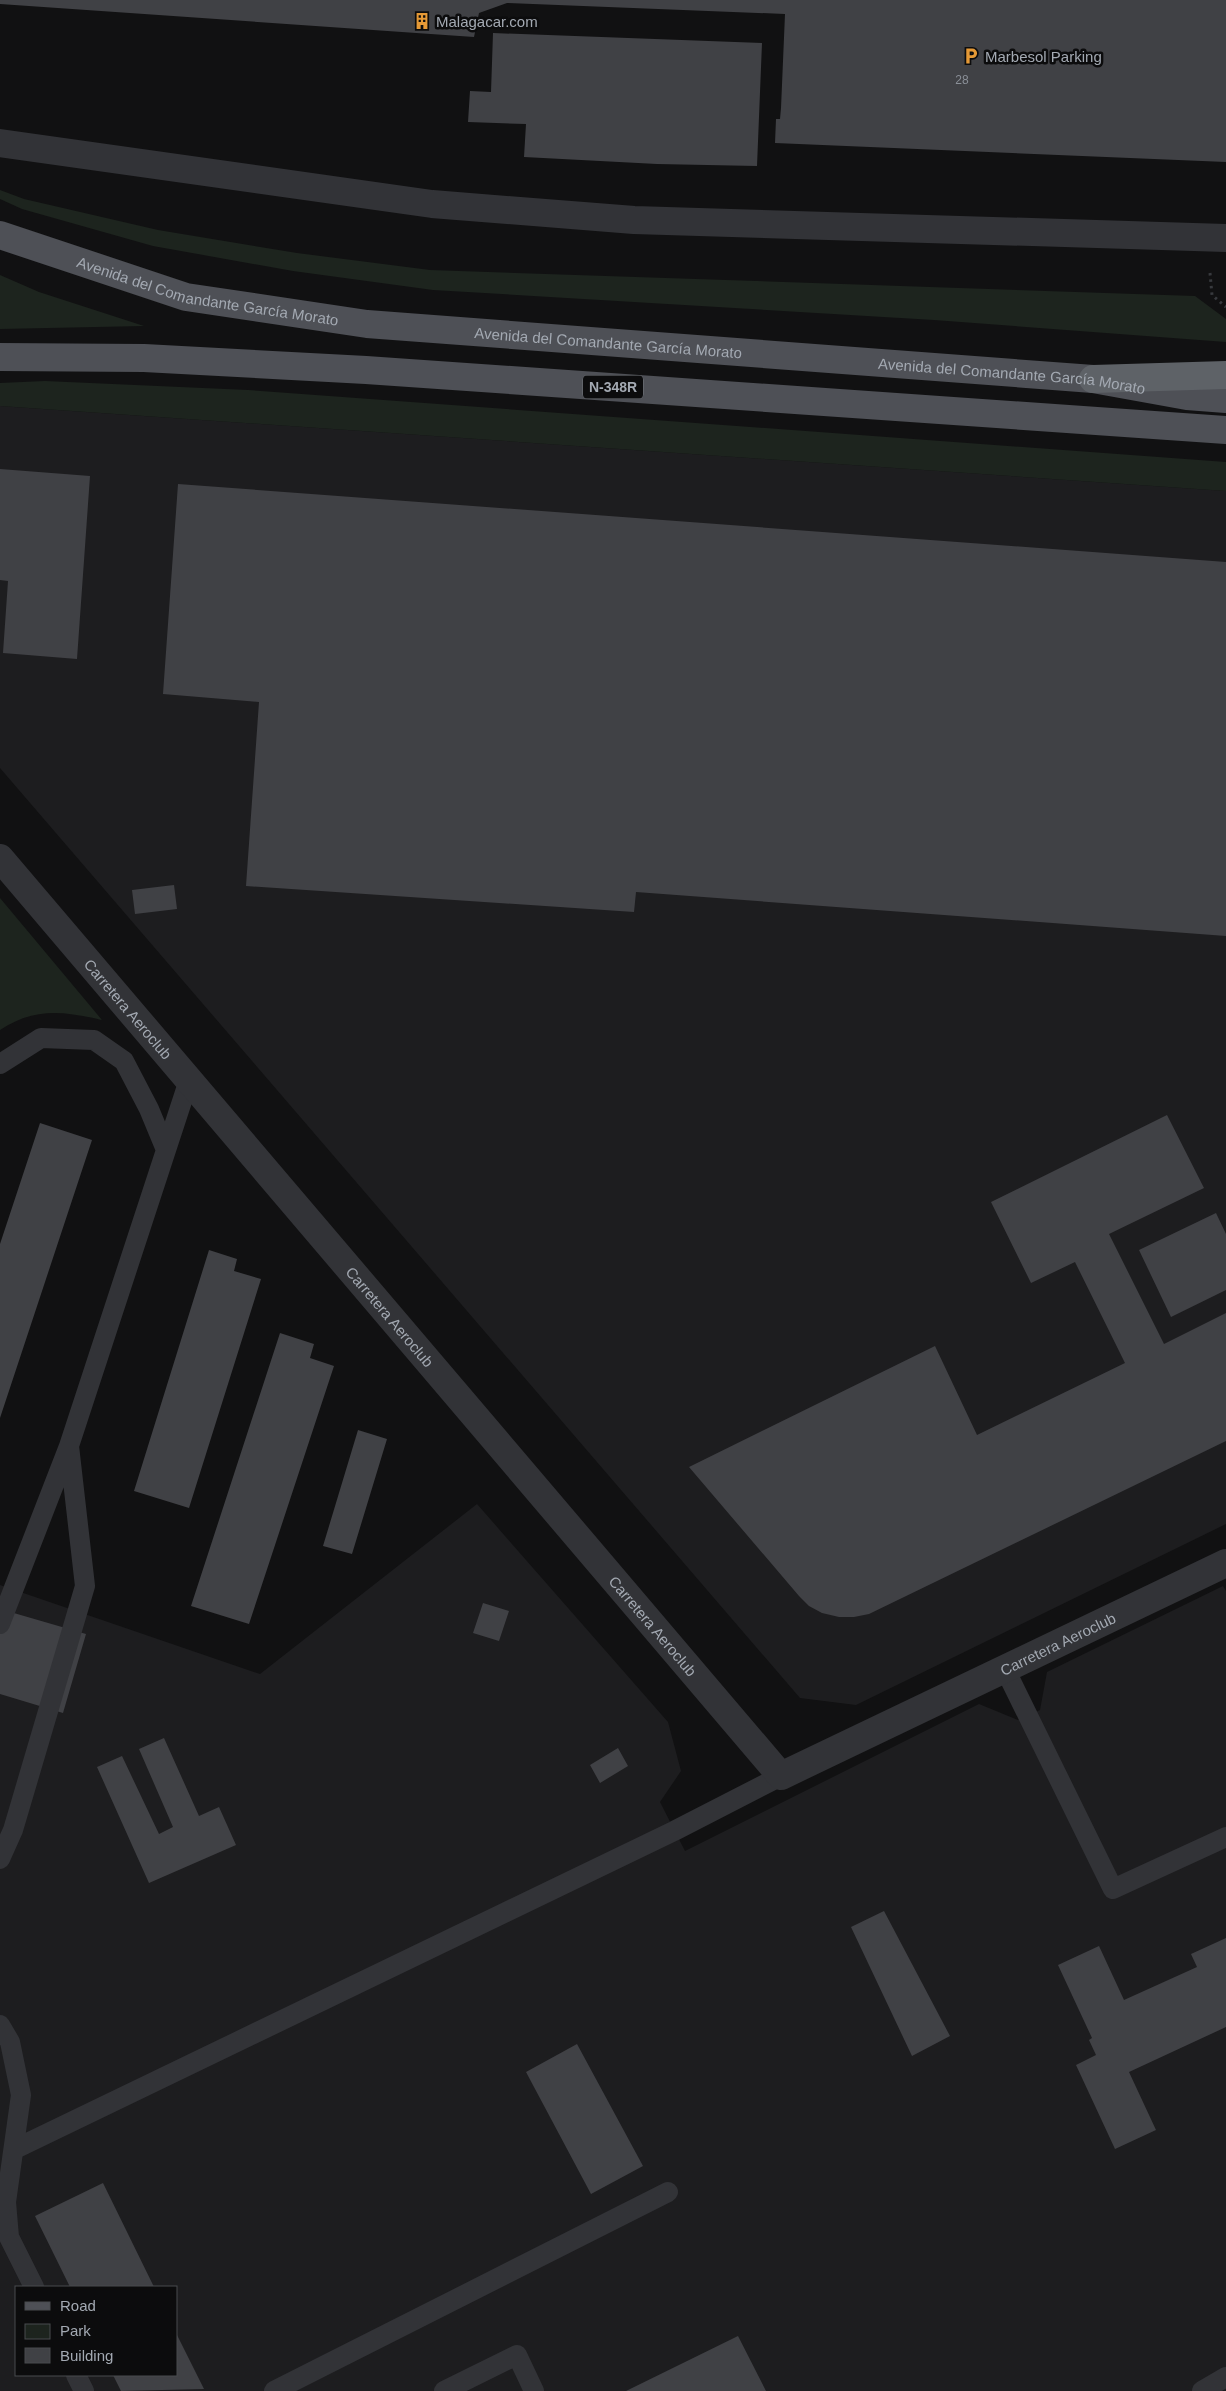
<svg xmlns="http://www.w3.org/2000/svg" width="1226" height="2391" font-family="Arial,sans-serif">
  <rect width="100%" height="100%" fill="#111112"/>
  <path fill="#1d1d1f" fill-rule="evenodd" d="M0 406 1226 491V1524L856 1705 800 1698 0 768Z
    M477 1504 668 1722 681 1771 660 1802 685 1851 979 1704 1018 1720 1040 1710 1047 1672 1223 1586 1226 1591V2391H0V1585L260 1674ZM16 2287H176V2375H16Z"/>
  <path fill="#1d241e" d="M0 190 24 199 158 230 297 253 430 270 1195 296 1226 319V342L934 320 433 290 293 271 153 246 22 209 0 199Z
    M0 275 39 292 144 326 0 329Z
    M45 381 248 390 1226 462V491L0 406V383Z
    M0 898 102 1020C63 1011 35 1007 0 1030Z"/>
  <path fill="#404145" d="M0 0H1226V162L775 143 776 119H780L781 108 785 14 507 3 479 13 474 37 0 4Z
    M493 33 762 43 757 166 657 164 524 157 526 124 468 122 470 91 491 92Z
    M0 469 90 476 77 659 3 653 8 581 0 580Z
    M178 484 1226 562V936L636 892 634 912 246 886 259 702 163 694Z
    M174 885 177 909 135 914 132 890Z
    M1167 1115 1204 1188 1109 1234 1164 1344 1226 1313V1441L869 1614 854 1617H839L822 1613 809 1606 799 1596 689 1467 935 1346 977 1435 1125 1363 1075 1262 1031 1283 991 1202Z
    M40 1123 92 1140 0 1418V1244Z
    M1216 1213 1226 1234V1290L1171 1317 1139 1250Z
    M209 1250 237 1259 234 1271 261 1279 189 1508 134 1491Z
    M280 1333 314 1344 310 1358 334 1366 249 1624 191 1606Z
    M358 1430 387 1439 352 1554 323 1546Z
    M483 1603 509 1611 499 1641 473 1633Z
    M0 1609 86 1634 63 1713 0 1694Z
    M164 1738 199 1816 219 1807 236 1845 149 1883 97 1767 122 1756 159 1834 173 1827 139 1749Z
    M618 1748 628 1766 600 1783 590 1765Z
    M884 1911 950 2036 912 2056 851 1927Z
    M1226 1938V2027L1129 2072 1156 2130 1115 2149 1076 2065 1096 2055 1089 2040 1092 2038 1058 1965 1099 1946 1124 2000 1197 1967 1191 1954Z
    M577 2044 643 2166 591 2194 526 2072Z
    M103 2183 154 2287H70L35 2216Z
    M176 2333 204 2389 121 2391 113 2375H176Z
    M738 2336 766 2391H626Z"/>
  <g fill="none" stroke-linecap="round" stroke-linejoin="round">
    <path stroke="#383a3e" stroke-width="3" stroke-dasharray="2.5 4" stroke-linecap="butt" d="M1210 273 1212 295 1226 307"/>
    <path stroke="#323337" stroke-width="20" d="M0 1064 41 1038 94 1040 124 1061 149 1109 166 1150
      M69 1446 189 1080
      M0 1624 69 1446 85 1586 13 1830 0 1859
      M1005 1669 1113 1889 1226 1837
      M0 2025 10 2042 21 2095 6 2202 9 2237 34 2287
      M15 2149 674 1831 781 1776
      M76 2375 84 2391
      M274 2391 668 2192
      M444 2391 517 2355 534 2391
      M1202 2391 1226 2377"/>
    <g stroke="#323337" stroke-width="28">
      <path d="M0 143 432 204 634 220 1226 238"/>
      <path id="s1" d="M0 858 781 1776 1226 1563"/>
    </g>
    <g stroke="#4e5056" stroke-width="28">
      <path id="s2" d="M0 235 186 297 367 324 1093 379 1187 396 1226 399"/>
      <path d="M0 357 144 358 366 370 1226 430"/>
    </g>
    <path stroke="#5e6267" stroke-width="28" d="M1093 379 1226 375"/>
  </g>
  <defs>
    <g id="building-bare" transform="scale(1.35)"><path d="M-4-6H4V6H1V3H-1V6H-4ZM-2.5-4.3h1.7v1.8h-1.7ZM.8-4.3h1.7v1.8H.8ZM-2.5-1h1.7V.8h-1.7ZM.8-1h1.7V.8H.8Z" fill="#e59936" stroke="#0c0c0d" stroke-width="2.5" paint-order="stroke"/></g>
    <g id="parking-bare" transform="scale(1.35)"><path d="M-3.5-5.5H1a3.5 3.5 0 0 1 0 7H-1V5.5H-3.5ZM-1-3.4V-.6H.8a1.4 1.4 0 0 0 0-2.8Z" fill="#e59936" stroke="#0c0c0d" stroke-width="2.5" paint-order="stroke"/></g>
  </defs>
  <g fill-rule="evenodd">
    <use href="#building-bare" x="422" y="21"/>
    <use href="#parking-bare" x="971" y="56"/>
  </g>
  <g text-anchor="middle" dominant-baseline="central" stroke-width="5" stroke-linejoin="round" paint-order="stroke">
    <g font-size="12" fill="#8a8f97">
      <text x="962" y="80">28</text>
    </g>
    <rect fill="#0c0c0d" stroke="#767a80" stroke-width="1" x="583" y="375.5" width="60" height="23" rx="4"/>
    <g font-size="14" font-weight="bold" fill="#a3a9b2">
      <text x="613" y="387">N-348R</text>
    </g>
    <g font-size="15" fill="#a3a9b2" stroke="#0c0c0d" text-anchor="start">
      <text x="436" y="21">Malagacar.com</text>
      <text x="985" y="56">Marbesol Parking</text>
    </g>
    <g font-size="15" fill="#a3a9b2" stroke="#0c0c0d">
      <text stroke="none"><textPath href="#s2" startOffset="216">Avenida del Comandante García Morato</textPath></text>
      <text stroke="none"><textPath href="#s2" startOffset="621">Avenida del Comandante García Morato</textPath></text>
      <text stroke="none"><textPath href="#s2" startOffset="1026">Avenida del Comandante García Morato</textPath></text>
      <text stroke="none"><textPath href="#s1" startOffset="198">Carretera Aeroclub</textPath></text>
      <text stroke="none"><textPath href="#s1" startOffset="602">Carretera Aeroclub</textPath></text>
      <text stroke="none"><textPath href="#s1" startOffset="1008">Carretera Aeroclub</textPath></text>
      <text stroke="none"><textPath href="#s1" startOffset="1512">Carretera Aeroclub</textPath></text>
    </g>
  </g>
  <rect x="15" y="2286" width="162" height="90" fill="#0c0c0d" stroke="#484b4f"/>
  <rect x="25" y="2302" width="25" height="8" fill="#4e5056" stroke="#484b4f"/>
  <text x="60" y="2311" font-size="15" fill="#a3a9b2">Road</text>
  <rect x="25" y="2324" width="25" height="15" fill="#1d241e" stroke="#484b4f"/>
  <text x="60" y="2336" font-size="15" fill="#a3a9b2">Park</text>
  <rect x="25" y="2348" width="25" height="15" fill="#404145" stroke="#484b4f"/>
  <text x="60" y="2361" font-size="15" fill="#a3a9b2">Building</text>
</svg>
